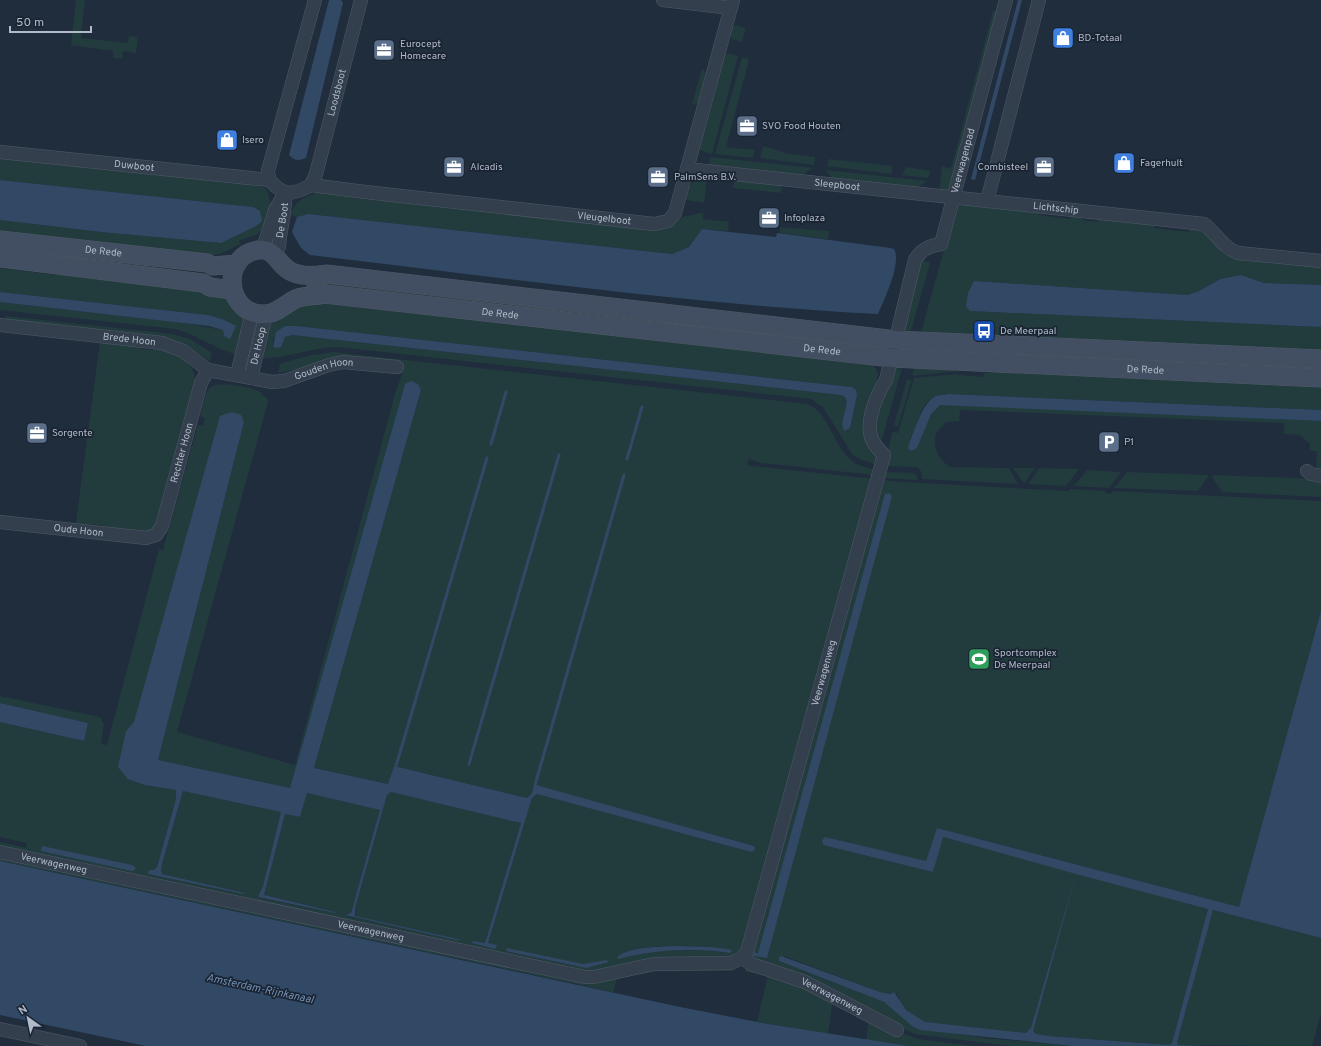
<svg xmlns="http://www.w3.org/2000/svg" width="1321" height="1046" font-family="Overpass,sans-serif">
  <rect width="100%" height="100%" fill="#202d3d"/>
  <path fill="#223c3e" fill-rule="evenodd" d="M76 0H85L81 38 128 43 129 36 138 37 136 53 123 51 122 59 113 58V51L71 45Z
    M993 11 999 12 949 191H939L942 166 951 169Z
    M736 25 746 28 742 42 732 39 729 34 730 29Z
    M728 53 738 56 712 154 697 149 722 57Z
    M742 57 749 59 748 64 726 147 755 150 752 158 715 154Z
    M702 68 706 74 699 102 692 105Z
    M763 146 783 152V153L815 157 814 165 760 158Z
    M0 156 248 184 265 188C274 199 271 224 260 232 254 237 245 238 239 241L241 244 220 254 206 256 0 233V220L101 232 221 243 260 211 253 207 0 180Z
    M710 157 813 168 802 175 709 165Z
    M829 159 893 166 891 174 827 166Z
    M906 167 930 171 928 178 902 175Z
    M825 170 927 181 917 188 833 179Z
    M707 177 704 203 687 200 685 197C689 185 693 178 707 177Z
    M734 180 782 185 781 193 733 188Z
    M321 192 351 195V198L379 201 381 198 670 226 678 220 679 218 700 213H703V219L729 222 728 231 702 229 689 247 672 254 308 214 297 217 289 214C299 199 304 196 321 192Z
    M957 203 1039 212V215L1070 219 1071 215 1082 216V220L1097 222 1098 218 1154 225V228L1189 232 1190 227 1207 233 1225 255 1321 265V285L1264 283 1241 275 1219 279 1197 292 1187 295 974 281 970 311 1321 327V353L921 332Z
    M780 227 829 231 828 239 780 233Z
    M927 252 924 261 930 263 911 331 903 330 917 264Z
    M0 268 56 275 84 273 225 294 245 318 239 355C216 350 198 335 176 329L0 310V302L177 322 223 330 224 336 222 319 208 315 0 292Z
    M321 280 858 340 857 348 320 288Z
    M311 300 871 363 876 368 878 375 873 400 867 406 864 417 879 458 875 464 859 459 852 454 823 407 811 399 338 347C311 347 288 359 261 358L271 320ZM285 326H296L852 387 851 425 847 431H845C839 420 851 407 845 397L841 395 292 335 285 337 280 347 273 346V339Z
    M6 316 172 334 190 339 212 353 210 361 183 344 165 338 5 320Z
    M100 341 142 346 141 349 153 350 154 347C174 351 195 360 196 383L158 522 152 530 148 532 101 529 102 525 89 524V527L79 526 76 522Z
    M333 352 807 404C828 410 834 447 851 460 857 466 866 467 874 470V475L761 463 749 459 747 465 752 466 902 482 1069 491 1070 489 1105 491V493L1111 494 1113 491 1321 501V611L1239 907 937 828 926 862 825 837 822 840 823 845 933 872 942 837 1208 909 1172 1043 1169 1045 1048 1036C1021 1039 998 1031 972 1028 957 1026 938 1027 923 1022 911 1017 901 1007 897 994L880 992 784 956 779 961 884 1002 912 1026 985 1038 1072 1046H1010L915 1034 756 962 744 949 733 958 587 974 0 848V842L27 848 26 843 0 837V722L84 741 88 723 0 703V696L100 717 104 724 101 744 107 745 159 549 163 550 198 425 203 426 205 418 200 416C203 407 204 393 211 387 218 381 254 387 260 392 262 393 263 396 264 397H267L268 402 177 732 295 765 395 394 402 374V362L344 356 335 357 307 367 278 373 280 364 282 363 312 355ZM405 384 421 390 314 768 388 784 394 766 527 798 532 793 534 785 754 846 751 852 537 794 532 798 488 943 496 945 472 943 473 941 485 943 486 940 521 823 391 792 387 795 355 908 356 917 461 940 347 916 345 914 351 913 381 810 307 793 300 817 285 814 264 895 335 912V913L260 898 281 812 183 791 162 864 161 871 162 874 245 893 149 874V870H154L157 867 176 799V790L145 785 126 731 134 723 244 422 158 760 290 788ZM800 831 767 958 753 956V952L758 953ZM673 946 712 947 732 951 731 953C698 950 665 948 633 955L629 951 649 947ZM506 949 583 964 606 960 586 968 506 951Z
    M921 364 959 371 912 376 914 369 911 368Z
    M897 366 899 369 902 368 880 446 873 428 892 371Z
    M1032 370 1321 384V410L948 394C945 395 939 395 936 396 921 402 916 427 910 440L917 448C923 434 927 405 946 404L1321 421V471L1316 469 1317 451H1310V444L1300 435 1284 434V423L960 410 959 421 946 422 936 433C933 448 937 458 950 467L1009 468 1018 484 922 479 921 471 916 467 885 466 892 432 898 433 914 378 958 374V375L984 377V373Z
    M907 379 911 380V382L898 426 894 425Z
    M1013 468H1035L1024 484Z
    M1039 468 1079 469 1066 486 1028 484Z
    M1087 470 1121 472 1109 488 1074 486Z
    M885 472 914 473 917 476V480L881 478Z
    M1127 472 1209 475 1198 491 1114 488Z
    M1214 475 1321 479V497L1222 492 1212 477Z
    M0 855 585 981 652 969 732 968 734 971H658L617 978 613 992 0 861Z
    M1213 910 1321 938V1013L1312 1046 1178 1045 1176 1042Z
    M745 968C772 966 810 986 833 999L828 1034 757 1022 768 975 745 972Z
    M869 1019 917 1039 972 1046H909L866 1040Z"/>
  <path fill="#324966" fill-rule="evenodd" d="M329 0H341L343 3 306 158C298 161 295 161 289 155Z
    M1018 0H1022L975 180 971 179Z
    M0 180 253 207 260 211 262 221 256 226 221 243 101 232 0 220Z
    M308 214 672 254 689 247 702 229 776 237 777 233 890 248 894 249C902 263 884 300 878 314 688 304 498 277 310 255L301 248 292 232 297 217Z
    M1241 275 1264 283 1321 285V327L970 311 966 306 968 293 974 281 1187 295 1197 292 1220 279Z
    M0 292 208 315 222 319 236 326 230 339 224 336 223 330 209 326 0 302Z
    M285 326H296L852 387 856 390 857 395 850 428 845 431C837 423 851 406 845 397L841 395 292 335 285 337 281 347 277 348 273 347 276 332Z
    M411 381 418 384 421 390 314 768 388 784 394 766 527 798 532 793 534 785H536L754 846 755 850 751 852 537 794 532 798 488 943 497 945 495 949 472 943 473 941 485 943 486 940 521 823 391 792 387 795 355 908V916L462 940H456L345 915 351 913 380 810 307 793 300 817 285 814 264 895 335 912V913L258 897 263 886 281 812 183 791 162 864 161 871 162 874 245 893 244 894 148 874 149 870H154L157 867 176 799V790L145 785 128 779 118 767 126 731 134 722 220 416 232 412 241 415 244 422 158 760 290 788 405 384Z
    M948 394 1321 410V421L940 405 931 414 917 448 911 451 908 448C912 435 923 401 936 396 940 395 945 395 948 394Z
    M889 493 892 496 767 958 753 956V952L758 953 885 494Z
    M1321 611V938L1213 910 1177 1042 1178 1045 1208 1046H1072L920 1030 912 1026 884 1002 779 961V957L781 956 880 992 891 994 894 992 906 1010 925 1022 1026 1033 1031 1028 1076 874 943 837 933 872 823 845 822 840 825 837 926 861 937 828 1239 907ZM1076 874 1208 909 1172 1043 1169 1045 1048 1036 1036 1034 1033 1031Z
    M0 703 88 723 84 741 0 722Z
    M42 846 132 865 136 868 133 871 127 870 41 851Z
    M0 861 680 1007 768 1024 909 1046H146L0 1015Z
    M672 946 712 947 732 950 731 953C693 948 655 949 618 959L617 958C625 947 659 947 672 946Z
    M507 948 583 964 606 960 609 962 586 968 506 951Z"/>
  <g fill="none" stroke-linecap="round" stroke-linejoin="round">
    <path stroke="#324966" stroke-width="3" d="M491 444 506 392
      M627 459 642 407
      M469 764 559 455
      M396 766 487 458
      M535 785 624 475"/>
    <g stroke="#505a68" stroke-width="14">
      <g id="minor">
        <path d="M663 0 731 8"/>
        <path id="s1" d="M0 152 269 180"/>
        <path id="s2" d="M687 169 1204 224C1217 234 1222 247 1238 253L1321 261"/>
        <path d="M269 180 268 171 315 0"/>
        <path d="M269 180C284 196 292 196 311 185"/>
        <path id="s3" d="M311 185 365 192 654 224 668 221 675 213 733 0"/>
        <path id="s4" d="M311 185 316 174 361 0"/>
        <path d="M987 201 1039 0"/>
        <path d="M265 242 276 208 285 193"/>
        <path id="s5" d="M279 247C280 227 286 214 285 193"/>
        <path id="s6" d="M0 325 162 343 183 351 208 370 272 382 284 381 329 365 343 362 397 367"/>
        <path d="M237 375 252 313"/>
        <path id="s7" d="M251 378 266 314"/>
        <path d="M1307 471 1311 474 1321 476"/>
        <path id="s8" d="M0 522 146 538 156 535 162 526 201 383 208 370"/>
        <path id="s9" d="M0 852 585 977H594L654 964 731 963 742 958 747 952 884 455C879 450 873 444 871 437 866 420 877 394 886 380L915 260C921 249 930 246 941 244L1006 0"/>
        <path id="s10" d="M742 958 751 964 805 982 897 1030"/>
        <path d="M0 1029 80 1046"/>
      </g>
    </g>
    <g stroke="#505a68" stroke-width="19">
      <g id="secondary">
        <path id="s11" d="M0 240 207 263 213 266 237 264"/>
        <path d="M0 258 203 283 210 287 232 290"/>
        <path id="s12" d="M315 290 325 294 892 358 1321 378"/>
        <path d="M325 294C317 296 307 295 298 298 287 302 278 313 266 314 226 317 219 256 258 250 274 248 277 262 287 269 297 277 314 276 326 274L897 340 1321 359"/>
      </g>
    </g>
    <use href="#minor" stroke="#343f4d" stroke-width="13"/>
    <use href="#secondary" stroke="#424e61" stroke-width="18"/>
  </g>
  <defs>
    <g id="shop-square" transform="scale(1.15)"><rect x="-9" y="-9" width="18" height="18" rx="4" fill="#3f7fe0" stroke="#1a2432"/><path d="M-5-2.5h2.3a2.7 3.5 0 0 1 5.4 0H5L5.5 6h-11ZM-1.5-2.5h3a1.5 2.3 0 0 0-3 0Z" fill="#fff"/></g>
    <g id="office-square" transform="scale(1.15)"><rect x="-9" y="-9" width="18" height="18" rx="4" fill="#5c6f8a" stroke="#1a2432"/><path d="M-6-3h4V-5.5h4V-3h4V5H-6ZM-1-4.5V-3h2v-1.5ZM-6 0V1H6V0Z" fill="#fff"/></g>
    <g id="bus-square" transform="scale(1.15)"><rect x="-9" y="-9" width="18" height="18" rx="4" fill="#1a4fb4" stroke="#1a2432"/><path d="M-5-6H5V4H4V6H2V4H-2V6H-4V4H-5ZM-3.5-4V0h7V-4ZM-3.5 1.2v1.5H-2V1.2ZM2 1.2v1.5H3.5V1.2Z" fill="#fff"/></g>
    <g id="parking-square" transform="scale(1.15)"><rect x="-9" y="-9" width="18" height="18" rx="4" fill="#5c6f8a" stroke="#1a2432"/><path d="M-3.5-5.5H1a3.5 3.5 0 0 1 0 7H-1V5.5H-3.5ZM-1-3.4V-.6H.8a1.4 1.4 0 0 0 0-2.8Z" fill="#fff"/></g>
    <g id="stadium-square" transform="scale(1.15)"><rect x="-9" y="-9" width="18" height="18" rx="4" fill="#2e9e5b" stroke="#1a2432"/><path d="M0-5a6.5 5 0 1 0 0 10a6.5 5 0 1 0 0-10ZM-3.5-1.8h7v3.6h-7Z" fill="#fff"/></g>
  </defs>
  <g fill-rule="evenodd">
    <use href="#shop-square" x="1063" y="38"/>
    <use href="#office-square" x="384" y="50"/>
    <use href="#office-square" x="747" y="126"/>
    <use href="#shop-square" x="227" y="140"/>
    <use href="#shop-square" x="1124" y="163"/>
    <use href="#office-square" x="454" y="167"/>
    <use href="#office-square" x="1044" y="167"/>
    <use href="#office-square" x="658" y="177"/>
    <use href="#office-square" x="769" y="218"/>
    <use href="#bus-square" x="984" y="331"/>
    <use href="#office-square" x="37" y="433"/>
    <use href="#parking-square" x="1109" y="442"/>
    <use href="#stadium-square" x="979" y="659"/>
  </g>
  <g text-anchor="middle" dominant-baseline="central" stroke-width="3.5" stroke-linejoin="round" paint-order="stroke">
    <g font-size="10" fill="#b0bac9" stroke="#1a2432" text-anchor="start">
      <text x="1078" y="38">BD-Totaal</text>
      <text x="400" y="44">Eurocept<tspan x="400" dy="12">Homecare</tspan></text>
      <text x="762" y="126">SVO Food Houten</text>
      <text x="242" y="140">Isero</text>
      <text x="1140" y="163">Fagerhult</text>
      <text x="470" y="167">Alcadis</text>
      <text x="1028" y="167" text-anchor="end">Combisteel</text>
      <text x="674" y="177">PalmSens B.V.</text>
      <text x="784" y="218">Infoplaza</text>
      <text x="1000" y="331">De Meerpaal</text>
      <text x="52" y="433">Sorgente</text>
      <text x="1124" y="442">P1</text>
      <text x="994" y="653">Sportcomplex<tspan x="994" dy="12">De Meerpaal</tspan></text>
    </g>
    <g font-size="10" fill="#b0bac9" stroke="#1a2432">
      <text stroke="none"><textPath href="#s4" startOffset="96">Loodsboot</textPath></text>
      <text stroke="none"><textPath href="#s9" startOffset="1605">Veerwagenpad</textPath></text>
      <text stroke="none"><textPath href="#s1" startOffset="135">Duwboot</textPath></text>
      <text stroke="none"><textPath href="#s2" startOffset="151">Sleepboot</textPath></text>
      <text stroke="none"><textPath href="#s2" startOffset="371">Lichtschip</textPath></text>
      <text stroke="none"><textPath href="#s3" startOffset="295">Vleugelboot</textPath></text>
      <text stroke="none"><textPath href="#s5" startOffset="27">De Boot</textPath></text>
      <text stroke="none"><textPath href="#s11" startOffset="104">De Rede</textPath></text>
      <text stroke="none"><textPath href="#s12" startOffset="187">De Rede</textPath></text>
      <text stroke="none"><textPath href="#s6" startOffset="130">Brede Hoon</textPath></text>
      <text stroke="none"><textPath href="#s7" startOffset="33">De Hoop</textPath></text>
      <text stroke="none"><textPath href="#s12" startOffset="511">De Rede</textPath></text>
      <text stroke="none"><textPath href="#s12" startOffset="835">De Rede</textPath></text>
      <text stroke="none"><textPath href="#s6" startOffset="336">Gouden Hoon</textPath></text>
      <text stroke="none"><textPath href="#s8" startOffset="244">Rechter Hoon</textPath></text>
      <text stroke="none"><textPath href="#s8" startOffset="79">Oude Hoon</textPath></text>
      <text stroke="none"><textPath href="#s9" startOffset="1055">Veerwagenweg</textPath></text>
      <text stroke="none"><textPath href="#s9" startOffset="55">Veerwagenweg</textPath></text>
      <text stroke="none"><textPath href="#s9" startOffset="379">Veerwagenweg</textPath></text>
      <text stroke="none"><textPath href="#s10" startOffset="98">Veerwagenweg</textPath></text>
    </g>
    <g font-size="11" font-style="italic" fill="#7491b3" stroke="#1a2432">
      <text transform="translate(260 989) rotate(12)">Amsterdam-Rijnkanaal</text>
    </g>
  </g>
  <g transform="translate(28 1018) rotate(327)" stroke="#1a2432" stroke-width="3" paint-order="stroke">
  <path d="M0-3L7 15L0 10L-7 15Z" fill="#b0bac9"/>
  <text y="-6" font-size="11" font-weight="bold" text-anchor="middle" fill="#b0bac9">N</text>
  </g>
  <path d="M10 26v6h81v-6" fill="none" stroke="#b0bac9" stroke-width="2"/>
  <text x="16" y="26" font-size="12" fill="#b0bac9" stroke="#1a2432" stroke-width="3" paint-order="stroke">50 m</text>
</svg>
